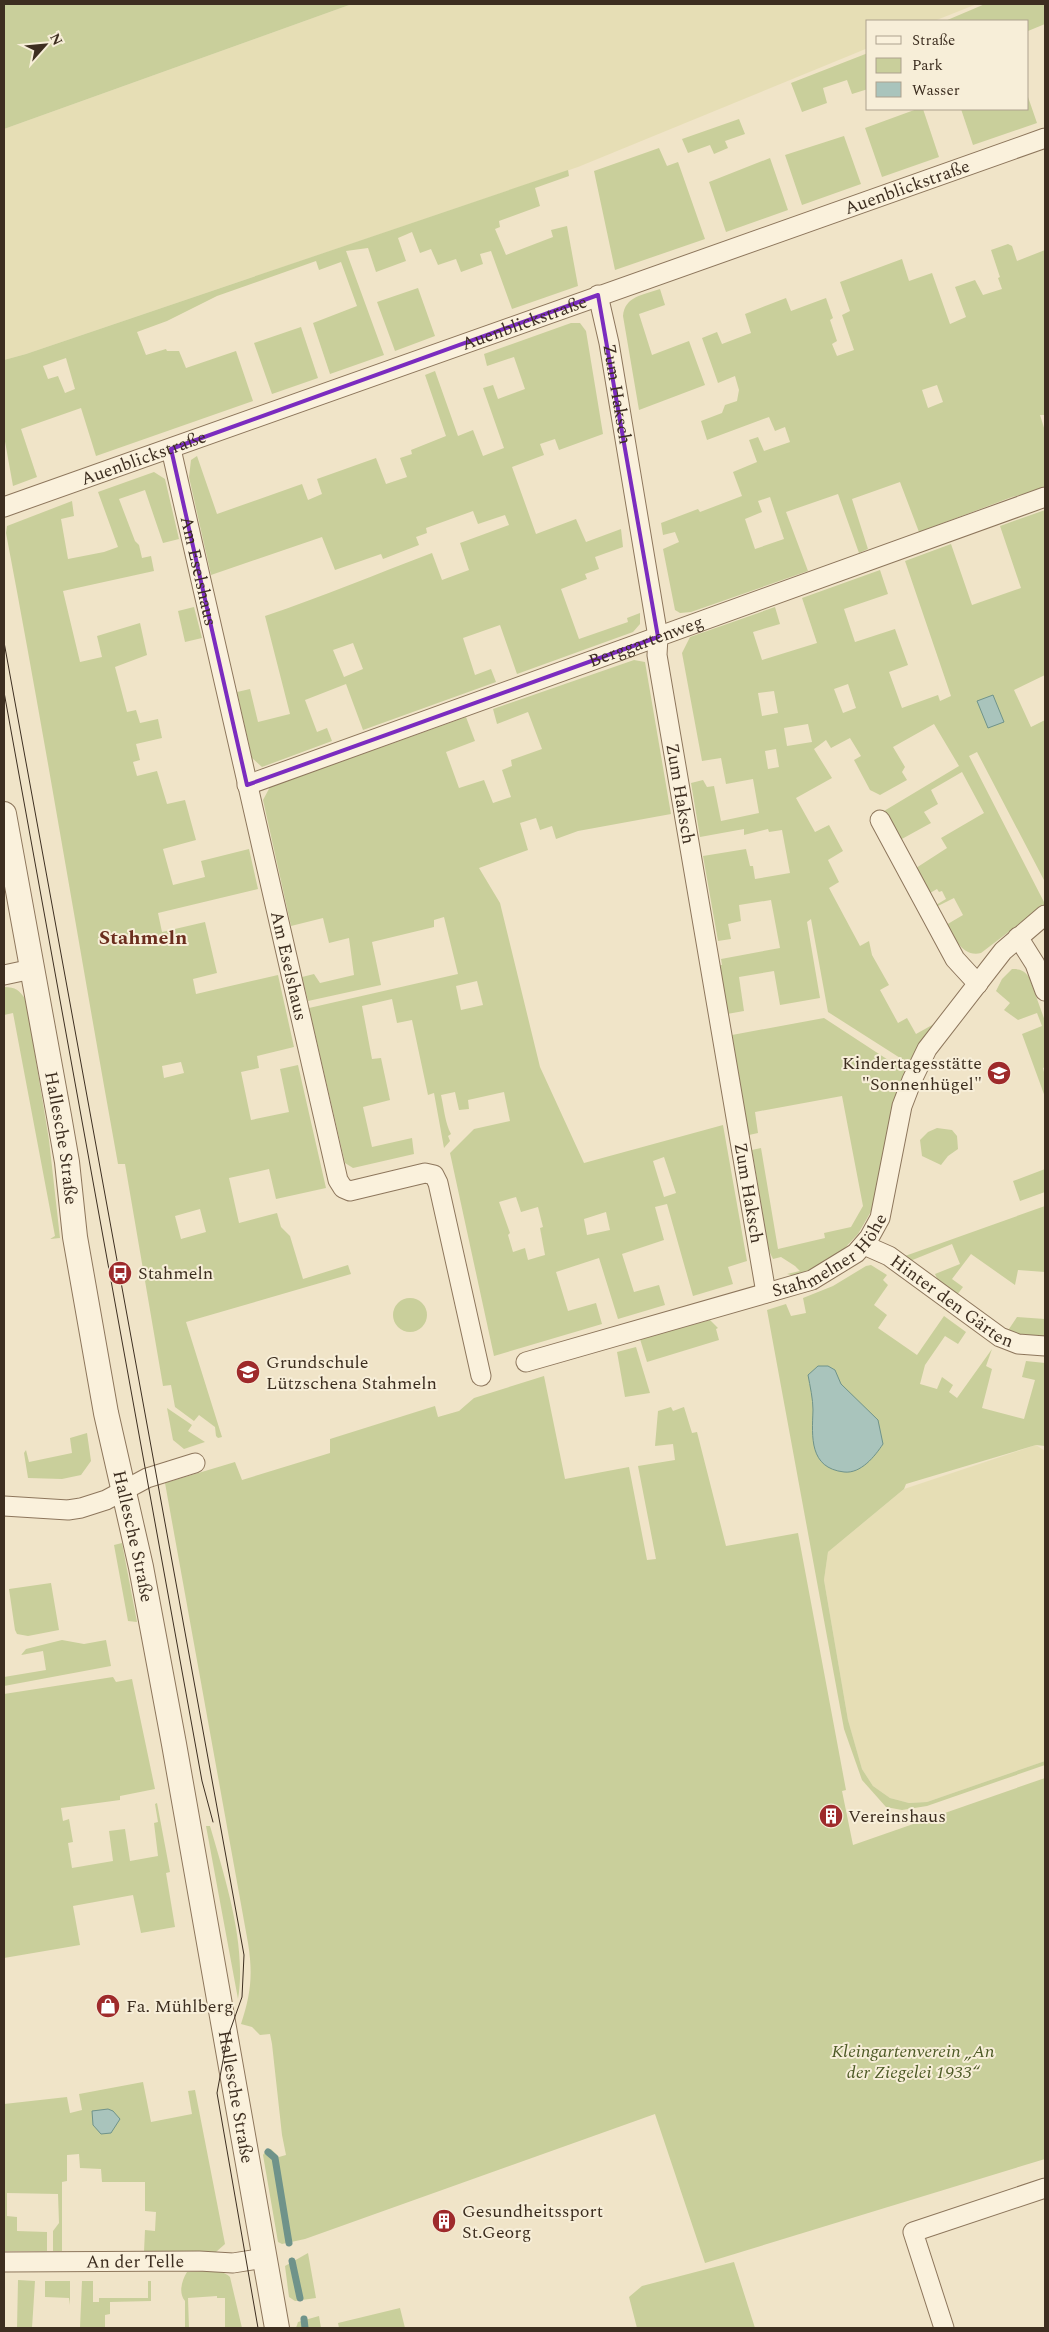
<svg xmlns="http://www.w3.org/2000/svg" width="1049" height="2332" font-family="Spectral,serif">
  <rect width="100%" height="100%" fill="#f0e4c8"/>
  <path fill="#e6deb5" d="M352 4H977L934 21H868V48L578 167 26 354 4 360V129Z
    M1036 1445 1045 1451V1761L927 1802 909 1803 890 1798 873 1786 862 1769 848 1720 824 1580 828 1552 904 1489Z"/>
  <path fill="#c9cf9b" fill-rule="evenodd" d="M4 4H352L4 129Z
    M985 4H1045V24L1028 31V21H945Z
    M868 53V89L852 94 847 80 823 88 827 103 802 112 791 83Z
    M1028 97 1037 123 973 145 961 109H1028Z
    M917 109H923L939 157 882 177 865 128Z
    M739 119 745 134 725 141 728 148 714 154 710 145 688 153 682 139Z
    M844 136 861 184 802 205 785 155Z
    M659 148 667 166 678 162 705 239 615 270 594 171Z
    M770 158 788 210 726 232 709 182Z
    M568 170 569 176 535 188 540 206 499 221 500 227 495 229 506 255 553 237 551 230 567 226 578 286 512 309 491 251 480 254 483 264 461 272 456 259 438 265 431 249 420 253 412 232 398 238 406 261 376 272 368 248 346 251 384 355 330 374 313 323 357 306 341 262 319 270 316 261 217 296 167 321 137 332 146 355 166 349 167 351H179L186 368 236 351 253 401 96 456 81 408 21 429 37 477 13 486 4 436V360L26 354ZM66 358 75 389 65 393 58 376 48 379 43 366Z
    M1008 244 1012 246 1017 261 1045 250V415H1040L1045 431V489L1012 497 919 532 900 482 852 499 868 549 859 553 838 494 786 512 808 571 691 612 680 613 675 610 663 549 679 542 675 532 663 535 661 523 698 509 700 512 742 496 733 472 757 462 749 440 758 437 764 451 790 442 785 427 775 431 769 417 707 440 701 421 722 413 725 405 737 401 739 390 735 376 718 383 702 338 717 332 722 344 751 333 745 314 786 298 791 311 826 298 833 318 830 320 837 341 832 344 837 356 854 350 842 315 850 311 840 282 902 259 909 281 932 273 950 324 966 317 955 287 975 280 983 295 1002 289 998 278 1000 277 991 250ZM937 385 943 402 928 408 922 390ZM770 497 784 539 755 549 745 519 762 512 758 501Z
    M418 288 435 336 395 351 377 302Z
    M660 289 665 305 639 314 652 355 689 341 705 385 639 410 623 316C625 296 643 295 660 289Z
    M571 323H580L586 331 603 434 559 450 555 439 540 444 544 455 512 467 536 534 576 519 586 542 621 529 623 547 595 557 599 569 585 574 587 579 561 589 579 639 628 622 627 618 640 613V624L633 632 517 674 500 625 463 638 475 675 491 669 496 682 363 730 346 684 305 700 317 732 327 728 332 741 262 767 252 758 237 692 250 689 258 722 290 714 265 616C322 597 376 574 432 553L442 580 469 570 460 543 509 525 505 515 478 524 473 511 426 528 427 533 416 537 419 545 383 559 381 554 335 570 322 537 211 575 189 477 191 460 197 456 217 514 302 484 308 500 322 494 317 479 376 458 386 484 407 477 400 458 412 454 411 450 446 436 425 375 435 371 458 436 473 430 483 456 504 448 483 388 493 385 498 399 525 389 514 357 487 366 484 354ZM353 643 363 669 344 677 333 650Z
    M301 327 318 378 272 394 254 343Z
    M154 472 165 479 179 539 163 543 145 490 119 499 135 541 139 545 142 558 151 556 154 571 63 591 80 662 102 657 97 636 140 623 147 655 115 667 127 712 136 710 140 723 158 719 162 738 136 744 140 760 133 762 137 776 157 771 167 804 185 800 196 840 163 849 173 885 205 877 201 861 249 849 258 889 158 913 162 932 205 922 217 973 193 979 196 994 278 975 294 1047 257 1056 259 1068 241 1072 251 1120 289 1112 280 1069 298 1065 326 1188 276 1199 269 1169 229 1178 239 1223 277 1213 281 1227 290 1236 303 1279 348 1265 351 1274 186 1322 222 1437 218 1438 216 1436 215 1427 199 1415 194 1421 175 1407 171 1385 163 1386 125 1164H118C80 954 46 743 6 533L7 526 72 501 74 516 61 519 68 559 104 552 118 547 98 492ZM181 1062 184 1073 164 1078 162 1066ZM200 1209 206 1232 181 1239 175 1216Z
    M1045 510V675L1014 690 1031 727 1045 720V882L977 752 969 756 1045 904 981 953C963 958 954 937 946 925L963 915 954 898 936 907V905L946 899 942 891 939 892 937 889 930 893 916 868 947 848 941 838 984 813 962 772 931 790 938 804 924 812 931 823 900 840 884 811 959 766 934 724 893 747 905 767 902 772 907 780 880 795 870 790 854 760 861 756 850 738 831 748 826 740 814 749 832 778 796 798 815 832 829 825 843 851 828 860 839 882 829 888 860 946 869 941 872 955 889 985 880 990 898 1023 907 1018 916 1034 934 1024 908 1063 828 1012 811 919 807 922 820 998 780 1005 774 971 739 977 744 1011 727 1014 719 965H722L721 959 780 948 771 900 739 905 741 921 728 924 731 939 718 941 703 856 746 849 750 866H753L755 879 790 873 782 830 769 832 768 829 744 835V829L700 837 691 783 703 780 707 787 714 786 721 821 759 813 753 779 726 784 721 758 702 761 682 653 690 637 775 607 780 624 753 632 762 660 817 643 802 598 880 570 888 594 844 609 855 642 895 629 908 665 889 672 902 708 938 695 940 701 951 696 905 561 951 544 972 605 1021 588 1000 526ZM848 684 856 708 843 713 834 689ZM774 691 778 713 762 716 758 693ZM808 724 812 742 787 746 784 728ZM776 749 779 767 768 769 765 751Z
    M194 607 202 638 185 642 178 611Z
    M634 660 645 662 671 814 578 831 556 839 552 826 540 830 536 818 520 823 528 850 479 868 500 903 540 1067 584 1163 723 1125 747 1261 728 1267 733 1284 693 1296 667 1204 655 1207 664 1240 622 1254 634 1292 659 1285 665 1305 618 1319 599 1258 556 1272 568 1311 596 1303 602 1324 494 1356 450 1153 474 1129 510 1121 504 1092 468 1100 469 1109 459 1110 455 1092 441 1095C444 1108 445 1123 451 1134L448 1136 450 1141 444 1148 434 1093 428 1095 412 1020 397 1023 392 999 362 1006 372 1059 381 1058 390 1100 363 1107 372 1147 412 1138 414 1154 353 1168 345 1163 309 1008 458 974 444 917 434 920V927L372 942 381 985 308 1001 302 977 314 974 320 983 354 975 349 938 329 943 323 918 291 926 263 800 270 787 466 717 475 741 446 752 459 788 484 780 493 803 511 797 502 770 512 766 511 760 542 749 528 712 497 724 493 709ZM477 981 483 1005 461 1010 456 986ZM664 1157 676 1193 664 1197 653 1161ZM516 1197 521 1212 538 1207 543 1227 540 1228 545 1255 528 1260 525 1248 513 1252 508 1235 510 1233 499 1202ZM606 1212 610 1230 587 1235 584 1219Z
    M1012 969C1020 969 1024 970 1029 977L1045 1021V1067L1043 1068 1045 1076V1097L1022 1034 1042 1026 1037 1013 1018 1020 1004 1010 1010 1003 996 991 1002 979Z
    M4 987C16 987 19 990 26 1000L49 1140 60 1238 50 1239 55 1236 13 1013 4 1015Z
    M824 1018 905 1071 890 1117 873 1208 858 1234 842 1251 820 1267 795 1276 787 1274 800 1271 795 1266 781 1257 773 1259 769 1251 752 1150 761 1148 778 1249 825 1238 824 1233 851 1227 863 1206 842 1096 755 1112 758 1133 749 1135 732 1035Z
    M937 1128 952 1130 957 1136 958 1149 948 1156 941 1165 922 1156 920 1140 928 1132Z
    M1045 1169V1192L1020 1201 1013 1181Z
    M1045 1206V1272L1018 1270 1015 1285 971 1254 952 1279 963 1287 957 1295 939 1283 935 1274 960 1264 952 1244 910 1261 905 1256Z
    M871 1265 887 1275 883 1280 888 1285 874 1305 887 1315 878 1328 917 1355 944 1316 966 1332 958 1344 945 1336 925 1365 920 1384 937 1389 942 1377 953 1385 949 1392 957 1398 992 1349 986 1366 992 1369 982 1408 1024 1419 1035 1380 1022 1377 1026 1361 1045 1363V1446L1036 1445 906 1484 904 1489 828 1552 824 1580 848 1720 862 1769 873 1786 890 1798 909 1803 927 1802 1045 1761V1765L927 1806 902 1810 886 1807 862 1780 844 1729 767 1310 786 1304 791 1316 806 1313 803 1298 833 1286 866 1266Z
    M393 1315a17 17 0 1 1 34 0a17 17 0 1 1-34 0Z
    M1017 1317 1045 1319V1339H1030L1007 1332Z
    M710 1320 718 1328 716 1329 719 1340 647 1362 640 1339Z
    M636 1347 650 1393 625 1397 617 1352Z
    M544 1376 565 1479 629 1467 647 1560 656 1559 638 1466 675 1460 673 1444 655 1446 658 1411 671 1407 673 1411 684 1407 692 1433 697 1432 726 1546 798 1533 846 1790 842 1791 853 1845 1045 1778V2159L705 2263 655 2114 305 2239 282 2244 278 2242 263 2155 267 2149H271L279 2157 286 2155 282 2135 272 2044 270 2034 260 2035 252 2027 241 2024C251 1994 253 1974 248 1943L165 1483 235 1462 242 1480 330 1453V1439L435 1406 438 1417 459 1411 474 1398Z
    M167 1408 192 1425 188 1431 205 1442 184 1449 173 1440Z
    M87 1433 91 1461 81 1475 62 1479 28 1478 24 1453 26 1450 29 1462 72 1453 70 1438Z
    M122 1543 137 1622 128 1621 114 1545Z
    M51 1583 59 1630 28 1636 17 1634 15 1630 9 1589Z
    M62 1640 84 1644 106 1640 111 1666 4 1686V1677L46 1670 43 1651 21 1655 26 1649Z
    M113 1677 116 1682 132 1679 155 1789 120 1796V1800L61 1808 63 1821 69 1819 73 1842 68 1843 72 1868 113 1861 109 1831 125 1829 130 1861 158 1856 154 1823 158 1822 155 1804 157 1803 170 1872 166 1873 175 1927 141 1933 133 1895 73 1906 80 1945 4 1958V1694Z
    M206 1826H210C225 1878 247 1945 238 1999Z
    M143 2082 151 2122 192 2114 188 2091 195 2090 225 2244 216 2252H144L145 2230 155 2231 156 2212 145 2211V2182H102L101 2169 80 2168 79 2154 67 2155V2181L62 2182V2251H53V2231L59 2223 58 2194 7 2193V2216L17 2217V2231L47 2232V2251H4V2104L67 2097 70 2113 82 2110 79 2094Z
    M308 2253 316 2298 295 2301 289 2297 285 2266Z
    M734 2262 755 2328H637L629 2297 642 2286Z
    M187 2272C199 2272 220 2267 230 2277L242 2328H225V2298H217V2296L188 2298 189 2328H185V2301C178 2293 182 2280 187 2272Z
    M18 2280 35 2281 32 2328H17Z
    M45 2281H70V2305L69 2298 45 2297Z
    M82 2281H93V2302H99V2298H148V2281H151V2301L110 2302V2314L105 2315V2328H80Z
    M400 2308 405 2328H339L338 2323Z
    M319 2316 321 2328H296L298 2322Z"/>
  <path fill="#a9c4bc" stroke="#6f938a" d="M993 695 1004 722 988 728 977 701Z
    M818 1366H828L835 1370 841 1384 878 1420 883 1444C875 1456 861 1474 844 1472 809 1468 812 1437 813 1410 813 1399 810 1386 808 1375Z
    M108 2109 113 2111 120 2119 111 2133 101 2134 93 2125 92 2111Z"/>
  <g fill="none" stroke-linecap="round" stroke-linejoin="round">
    <path stroke="#6f938a" stroke-width="7" d="M268 2152 275 2158 289 2243
      M292 2261 300 2298
      M304 2319 305 2328"/>
    <g stroke="#8d765c" stroke-width="21">
      <g id="minor">
        <path id="s1" d="M598 295 609 343 658 637 657 655 766 1293"/>
        <path id="s2" d="M171 449 338 1180 343 1188 350 1191 425 1173 434 1175 438 1183 481 1376"/>
        <path id="s3" d="M4 507 1045 138"/>
        <path id="s4" d="M247 785 1045 497"/>
        <path d="M880 820 955 959 978 984"/>
        <path d="M1018 937 1035 964 1045 991"/>
        <path d="M4 975 32 969"/>
        <path id="s5" d="M864 1245 889 1256 1000 1337 1018 1344 1045 1346"/>
        <path id="s6" d="M526 1362 812 1280 856 1253 869 1238 880 1218 902 1106 912 1080 927 1049 1003 951 1045 915"/>
        <path d="M4 1506 68 1510 81 1508 106 1500 147 1478 195 1463"/>
        <path id="s7" d="M4 2262 199 2261 233 2263 265 2258"/>
        <path d="M944 2328 913 2232 1045 2188"/>
      </g>
    </g>
    <g stroke="#8d765c" stroke-width="26">
      <g id="tertiary">
        <path id="s8" d="M4 814 59 1116 67 1162 75 1237 106 1413 141 1567 174 1744 277 2328"/>
      </g>
    </g>
    <use href="#minor" stroke="#faf1dc" stroke-width="19"/>
    <use href="#tertiary" stroke="#faf1dc" stroke-width="24"/>
    <path stroke="#3d2e20" stroke-width="1" d="M4 642 244 1955 242 1997 227 2039 217 2093 258 2328
      M4 692 202 1781 213 1822"/>
  </g>
  <path fill="none" stroke="#7b2cbf" stroke-width="4" stroke-linejoin="round" d="M598 295 658 637 247 785 171 449Z"/>
  <defs>
    <g id="school-disc" transform="scale(1.25)"><circle r="9.5" fill="#9e2a2b" stroke="#f7eed8"/><path d="M0-5L7-2L0 1L-7-2ZM-4 1L0 2.5L4 1V4Q0 6-4 4Z" fill="#fff"/></g>
    <g id="bus-disc" transform="scale(1.25)"><circle r="9.5" fill="#9e2a2b" stroke="#f7eed8"/><path d="M-5-6H5V4H4V6H2V4H-2V6H-4V4H-5ZM-3.5-4V0h7V-4ZM-3.5 1.2v1.5H-2V1.2ZM2 1.2v1.5H3.5V1.2Z" fill="#fff"/></g>
    <g id="building-disc" transform="scale(1.25)"><circle r="9.5" fill="#9e2a2b" stroke="#f7eed8"/><path d="M-4-6H4V6H1V3H-1V6H-4ZM-2.5-4.3h1.7v1.8h-1.7ZM.8-4.3h1.7v1.8H.8ZM-2.5-1h1.7V.8h-1.7ZM.8-1h1.7V.8H.8Z" fill="#fff"/></g>
    <g id="shop-disc" transform="scale(1.25)"><circle r="9.5" fill="#9e2a2b" stroke="#f7eed8"/><path d="M-5-2.5h2.3a2.7 3.5 0 0 1 5.4 0H5L5.5 6h-11ZM-1.5-2.5h3a1.5 2.3 0 0 0-3 0Z" fill="#fff"/></g>
  </defs>
  <g fill-rule="evenodd">
    <use href="#school-disc" x="999" y="1073"/>
    <use href="#bus-disc" x="120" y="1273"/>
    <use href="#school-disc" x="248" y="1372"/>
    <use href="#building-disc" x="831" y="1816"/>
    <use href="#shop-disc" x="108" y="2006"/>
    <use href="#building-disc" x="444" y="2221"/>
  </g>
  <g text-anchor="middle" dominant-baseline="central" stroke-width="4" stroke-linejoin="round" paint-order="stroke">
    <g font-size="18" fill="#3d2e20" stroke="#f7eed8">
      <text stroke="none"><textPath href="#s3" startOffset="958">Auenblickstraße</textPath></text>
      <text stroke="none"><textPath href="#s3" startOffset="552">Auenblickstraße</textPath></text>
      <text stroke="none"><textPath href="#s1" startOffset="101">Zum Haksch</textPath></text>
      <text stroke="none"><textPath href="#s3" startOffset="148">Auenblickstraße</textPath></text>
      <text stroke="none"><textPath href="#s2" startOffset="125">Am Eselshaus</textPath></text>
      <text stroke="none"><textPath href="#s4" startOffset="424">Berggartenweg</textPath></text>
      <text stroke="none"><textPath href="#s1" startOffset="506">Zum Haksch</textPath></text>
      <text stroke="none"><textPath href="#s2" startOffset="530">Am Eselshaus</textPath></text>
      <text stroke="none"><textPath href="#s8" startOffset="329">Hallesche Straße</textPath></text>
      <text stroke="none"><textPath href="#s1" startOffset="911">Zum Haksch</textPath></text>
      <text stroke="none"><textPath href="#s6" startOffset="326">Stahmelner Höhe</textPath></text>
      <text stroke="none"><textPath href="#s5" startOffset="105">Hinter den Gärten</textPath></text>
      <text stroke="none"><textPath href="#s8" startOffset="734">Hallesche Straße</textPath></text>
      <text stroke="none"><textPath href="#s8" startOffset="1304">Hallesche Straße</textPath></text>
      <text stroke="none"><textPath href="#s7" startOffset="131">An der Telle</textPath></text>
    </g>
    <g font-size="18" fill="#3d2e20" stroke="#f7eed8" text-anchor="start">
      <text x="982" y="1063" text-anchor="end">Kindertagesstätte<tspan x="982" dy="21">"Sonnenhügel"</tspan></text>
      <text x="138" y="1273">Stahmeln</text>
      <text x="266" y="1362">Grundschule<tspan x="266" dy="21">Lützschena Stahmeln</tspan></text>
      <text x="848" y="1816">Vereinshaus</text>
      <text x="126" y="2006">Fa. Mühlberg</text>
      <text x="462" y="2211">Gesundheitssport<tspan x="462" dy="21">St.Georg</tspan></text>
    </g>
    <g font-size="18" font-style="italic" fill="#4d5a26" stroke="#f7eed8">
      <text x="913" y="2051">Kleingartenverein „An<tspan x="913" dy="21">der Ziegelei 1933“</tspan></text>
    </g>
    <g font-size="20" font-weight="bold" fill="#6b2e1e" stroke="#f7eed8">
      <text x="143" y="938">Stahmeln</text>
    </g>
  </g>
  <rect width="1049" height="2332" fill="none" stroke="#3d2e20" stroke-width="10"/>
  <rect x="866" y="20" width="162" height="90" fill="#f7eed8" stroke="#ada18e"/>
  <rect x="876" y="36" width="25" height="8" fill="#faf1dc" stroke="#ada18e"/>
  <text x="912" y="45" font-size="15" fill="#3d2e20">Straße</text>
  <rect x="876" y="58" width="25" height="15" fill="#c9cf9b" stroke="#ada18e"/>
  <text x="912" y="70" font-size="15" fill="#3d2e20">Park</text>
  <rect x="876" y="82" width="25" height="15" fill="#a9c4bc" stroke="#ada18e"/>
  <text x="912" y="95" font-size="15" fill="#3d2e20">Wasser</text>
  <g transform="translate(45 45) rotate(63)" stroke="#f7eed8" stroke-width="4" paint-order="stroke">
  <path d="M0-4L9 19L0 12L-9 19Z" fill="#3d2e20"/>
  <text y="-8" font-size="14" font-weight="bold" text-anchor="middle" fill="#3d2e20">N</text>
  </g>
</svg>
